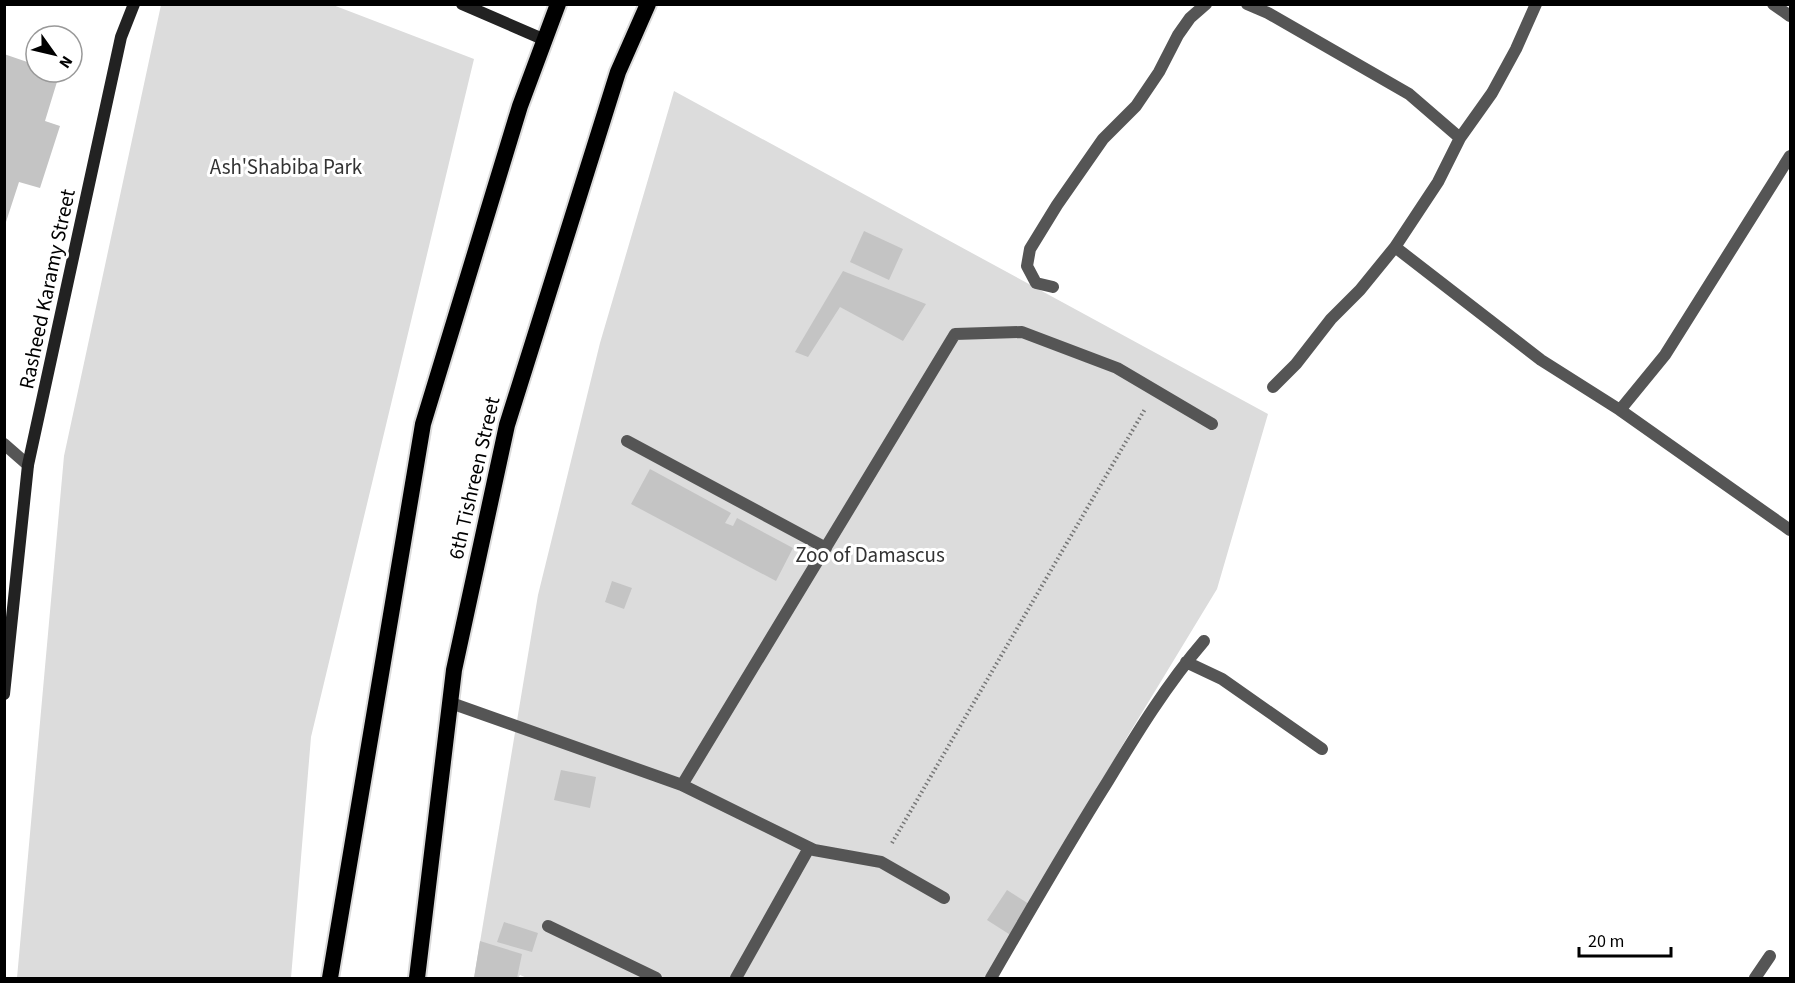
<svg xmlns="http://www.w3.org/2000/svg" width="1795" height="983" font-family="'Source Sans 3',sans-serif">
  <rect width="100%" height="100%" fill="#fff"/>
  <path fill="#dcdcdc" d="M161 5H333L474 59 311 737 291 978H17L64 456Z
    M674 91 1268 414 1217 589 1129 734 987 978H527L520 975 518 978H474L538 595 600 343Z"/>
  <path fill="#c4c4c4" d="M4 54 36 65V72H60L45 121 60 126 40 188 19 182 5 225Z
    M864 231 903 249 889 280 850 262Z
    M843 271 926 304 903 341 840 307 808 357 795 352Z
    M650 469 731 513 725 523 733 526 737 518 793 548 776 581 631 504Z
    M612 581 632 588 624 609 605 602Z
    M561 770 596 777 590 808 554 800Z
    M1007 890 1032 906 1012 936 987 920Z
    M504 922 538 933 532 952 497 942Z
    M480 941 522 954 517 978H474Z"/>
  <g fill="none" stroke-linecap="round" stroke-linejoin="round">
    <g stroke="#dbdbdb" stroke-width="20">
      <path id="trunk" d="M330 978 423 424 520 106 558 4
        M417 978 454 670 507 425 618 72 648 4"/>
    </g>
    <path stroke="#777" stroke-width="4" stroke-dasharray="1.5 3" stroke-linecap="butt" d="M892 843 1145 409"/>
    <path stroke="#555" stroke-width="12" d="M627 441 826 548
      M451 703 682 785 955 334 1022 332 1117 368 1212 424
      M682 785 814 850 881 862 944 898
      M548 926 656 978
      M736 978 809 848"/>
    <path stroke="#555" stroke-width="12" d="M1247 4 1268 13 1409 94 1460 138
      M1773 4 1790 16
      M1395 247 1541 360 1620 410 1790 530
      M1053 287 1036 283 1027 266 1030 249 1057 205 1103 139 1136 106 1159 72 1178 35 1190 18 1206 4
      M1273 387 1296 364 1331 319 1360 290 1395 247 1438 182 1460 138 1492 93 1516 49 1536 4
      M1620 410 1665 355 1790 156
      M4 444 28 465
      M1186 662 1222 679 1322 749
      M991 978C1029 912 1067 846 1108 781 1137 733 1167 684 1204 641
      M1755 978 1770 956"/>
    <path stroke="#222" stroke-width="12" d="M462 4 545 40
      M4 694 28 465 121 37 134 4"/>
    <use href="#trunk" stroke="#000" stroke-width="16"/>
  </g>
  <g text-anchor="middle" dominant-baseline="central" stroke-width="6" stroke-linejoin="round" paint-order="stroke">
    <g font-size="21" fill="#333" stroke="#fff">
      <text x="286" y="167">Ash'Shabiba Park</text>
      <text x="870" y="555">Zoo of Damascus</text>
    </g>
    <g font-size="21" fill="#000" stroke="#fff">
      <text transform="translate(47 289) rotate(-78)">Rasheed Karamy Street</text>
      <text transform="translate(474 478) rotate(-77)">6th Tishreen Street</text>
    </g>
  </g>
  <rect width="1795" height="983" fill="none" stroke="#000000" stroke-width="12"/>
  <g transform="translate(54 54) rotate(124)"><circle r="28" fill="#ffffff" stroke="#999999" stroke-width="1.5"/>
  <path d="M0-4.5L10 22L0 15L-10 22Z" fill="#000000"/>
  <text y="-9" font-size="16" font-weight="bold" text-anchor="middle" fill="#000000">N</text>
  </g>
  <path d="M1579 947v9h92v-9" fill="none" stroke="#000000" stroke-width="3"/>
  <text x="1588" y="947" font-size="18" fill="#000000" stroke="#ffffff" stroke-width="4.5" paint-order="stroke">20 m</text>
</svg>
